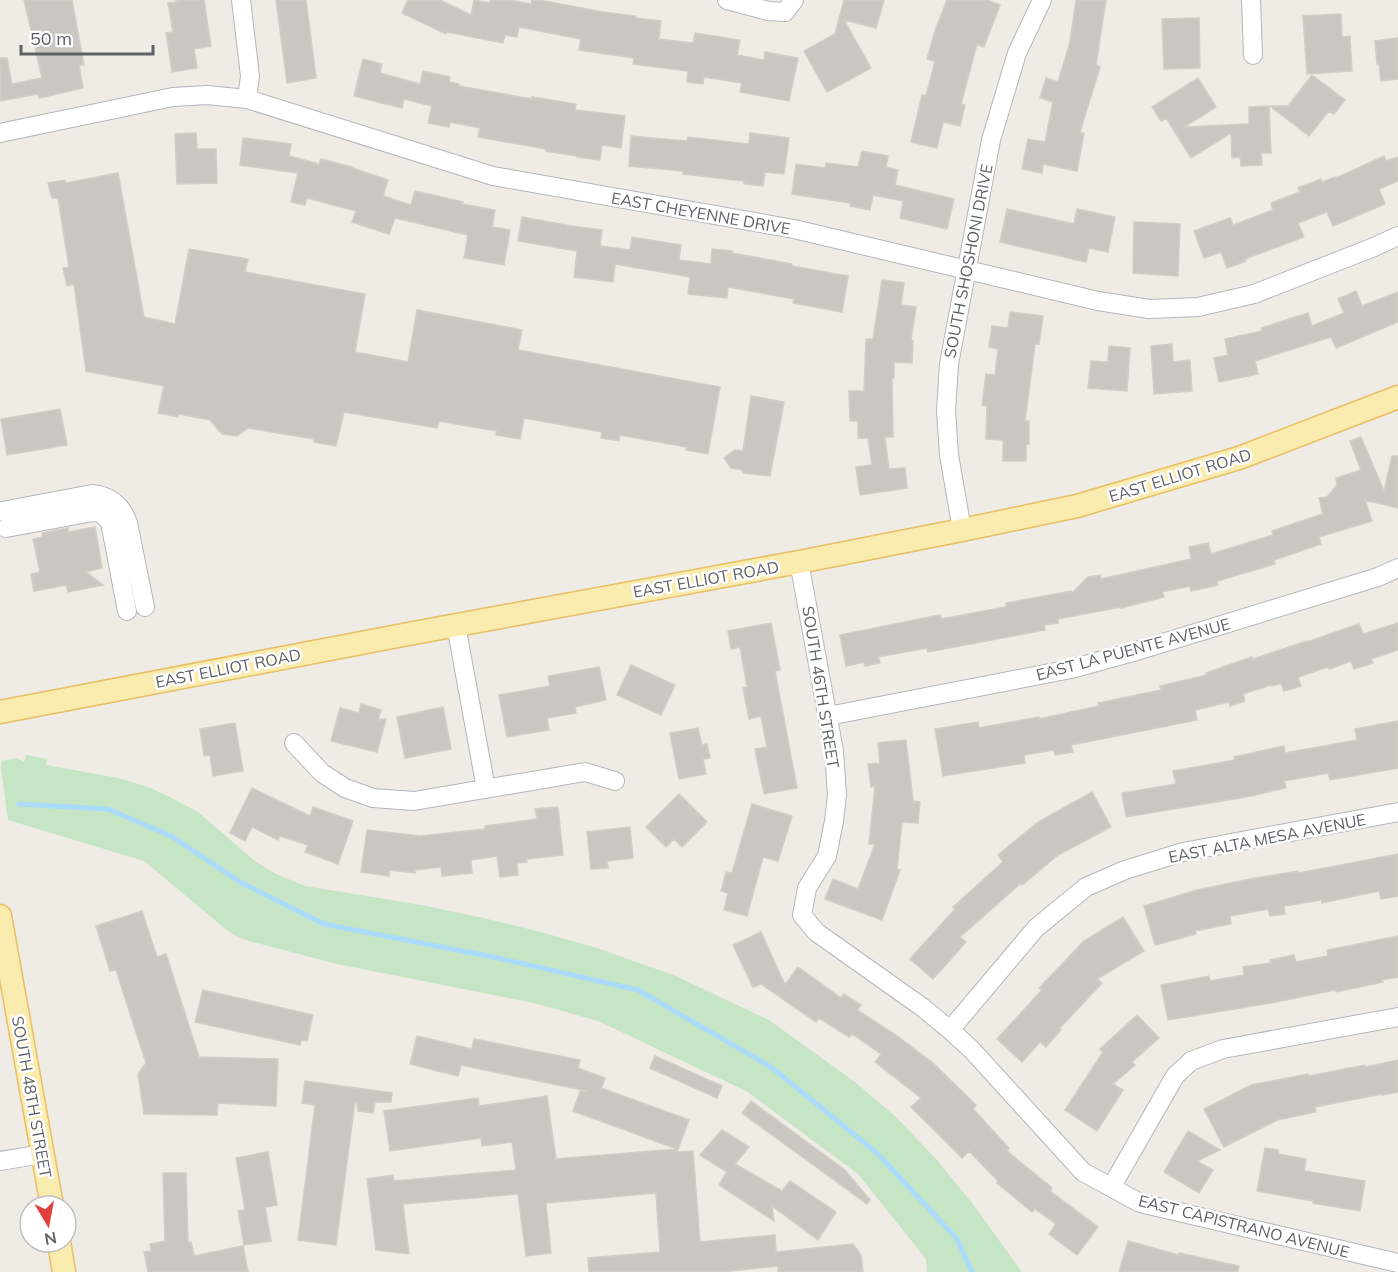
<svg xmlns="http://www.w3.org/2000/svg" width="1398" height="1272" font-family="Mulish,sans-serif">
  <rect width="100%" height="100%" fill="#efece6"/>
  <path fill="#c5e5c4" d="M26 755 47 759 46 765 118 778 148 787 170 797 198 812 256 862 276 874 305 886 421 905 479 917 537 931 594 947 676 976 769 1020 855 1082 896 1117 937 1160 972 1203 1022 1272H927L926 1259 858 1174 748 1092 613 1028 598 1021 534 1003 337 964 245 940 229 932 144 861 8 820 1 768 2 761 17 758 24 762Z"/>
  <g fill="none" stroke-linecap="round" stroke-linejoin="round">
    <path stroke="#aadbfa" stroke-width="5" d="M19 804 108 809 171 836 240 882 324 924 498 958 638 990 771 1067 877 1153 957 1239 972 1272"/>
  </g>
  <path fill="#cac7c2" stroke="#d3cec4" stroke-width="1.5" d="M24 0H72L84 65H79L83 88 39 98 38 94 0 101V58H7L12 84 42 78Z
    M176 0H204L211 46 194 49 197 68 172 72 166 33 173 32 168 3 177 2Z
    M276 0H306L316 78 287 83Z
    M408 0H440L471 15 474 0 490 3V0H510L531 4 532 0H539L603 12 636 16 635 18 661 21 659 39 693 43 695 33 740 40 737 55 764 60 765 52 798 58 789 101 740 92 742 83 704 77 703 84 687 82 688 71 633 64 634 58 579 50 581 39 519 27 517 37 505 35 503 43 447 32 446 34 402 13Z
    M844 0H884L876 28 844 20 871 68 827 92 804 51 835 34Z
    M947 0H987L1000 5 984 47 977 44 961 104 965 105 960 126 943 122 937 148 911 142 922 95 926 96 935 61 927 59 935 31Z
    M1076 0H1106L1096 65 1100 67 1080 132 1084 133 1077 171 1043 164 1042 173 1022 169 1028 139 1045 142 1053 102 1040 98 1046 78 1058 82 1070 42Z
    M1341 14 1342 37 1350 36 1352 71 1307 74 1303 16Z
    M1199 18 1200 68 1164 69 1162 19Z
    M1398 38V79L1381 81 1379 64H1377L1375 41Z
    M363 59 382 64 380 73 420 84 423 71 450 77 449 82 459 84V86L532 99V97L576 104 575 110 625 116 621 148 602 145 600 160 577 157V156L546 151V149L478 137 480 128 450 122 449 127 428 123 432 106 404 99 402 108 354 96Z
    M1312 75 1345 100 1334 114 1329 111 1309 136 1270 106H1288Z
    M1198 78 1216 107 1184 127 1249 124V107L1269 106 1271 153H1261L1262 165 1241 166 1240 157 1232 158 1231 133 1191 158 1166 118 1161 121 1152 107Z
    M196 133 197 149H216L217 183 177 184 175 134Z
    M750 133 789 138 784 174 765 172 763 186 744 184V181L683 174V171L629 166 631 136 687 141 688 137 749 144Z
    M243 138 291 144 289 156 319 164 321 159 352 167V168L388 180 383 196 411 205 415 191 463 202 462 204 495 210 492 227 510 230 504 265 464 258 468 235 395 218 389 234 352 222 356 211 307 198 305 205 291 202 298 173 240 165Z
    M862 151 888 156 886 167 898 170 895 185 954 199 947 229 900 218 903 201 873 195 870 210 850 206 851 203 792 194 796 164 825 168 826 163 858 167Z
    M1384 156 1386 161 1398 157V181L1379 189 1385 204 1333 226 1327 212 1298 223 1304 237 1245 259 1246 261 1227 268 1221 252 1204 258 1194 231 1230 218 1233 225 1273 210 1271 203 1300 192 1298 188 1321 179 1322 182 1335 177 1336 178Z
    M118 173 144 317 175 324 189 249 248 259 245 272 365 294 355 352 408 362 417 310 522 330 518 350 720 387 708 454 686 450 687 447 620 435 619 441 601 438 602 432 524 418 520 439 496 435 497 431 439 421 437 428 344 412 336 446 314 442V439L248 428 237 436 222 434 210 420 178 414V417L158 413 164 386 86 371 74 284 67 286 63 268 69 267 58 198H52L48 183 65 180 66 183Z
    M1007 209 1074 224 1077 209 1115 217 1108 252 1089 248 1086 262 1000 242Z
    M522 217 571 226 602 230 600 246 630 250 632 237 681 245 679 260 711 264 712 249 732 251V253L792 264V266L848 276 842 312 793 303 794 299 728 287 727 298 688 294 690 277 615 264 613 282 574 277 577 251 518 241Z
    M1134 222 1180 224 1178 276 1133 273Z
    M882 280 904 283 901 305 916 307 911 340 913 341 912 363 894 362V378H892L893 437H885L889 469 905 468 907 488 860 495 856 467 872 465 868 438H858V421H850L849 391H864L866 339H873Z
    M1356 291 1362 306 1398 292V322L1336 348 1331 337 1255 361 1258 374 1219 382 1214 358 1228 355 1225 339 1262 331 1261 328 1308 313 1312 326 1344 313 1338 299Z
    M1010 312 1043 316 1039 344H1035L1025 421H1029V444H1026V461H1003V440L986 439 987 406 982 405 986 374 995 375 998 349 989 347 992 326 1008 328Z
    M1172 344 1173 362 1190 360 1192 391 1154 394 1151 346Z
    M1109 346 1130 348 1127 391 1088 388 1091 361 1108 362Z
    M751 396 784 402 770 476 743 473 742 470 731 468 724 458 735 450 743 451Z
    M60 409 67 445 7 455 1 419Z
    M1361 437 1384 491 1392 456H1398V508L1365 500 1372 521 1319 537 1321 544 1274 560 1275 564 1217 581 1218 585 1191 591 1190 586 1162 592 1164 597 1121 608V607L1058 619V623L1044 625 1045 630 928 652 927 648 878 657 880 663 865 666 864 662 846 666 840 635 940 615 941 619 1006 607V603L1071 591 1072 593 1088 577 1100 575 1101 579 1191 559 1189 547 1208 543 1211 554 1273 535 1272 531 1323 514 1319 498 1327 497 1337 485 1336 478 1361 470 1350 441Z
    M95 527 102 568 86 572 103 585 68 592 66 585 34 591 31 574 40 572 33 539 43 537 42 533 68 528V532Z
    M771 623 780 670 775 671 797 788 764 794 755 749 767 747 761 716 749 719 743 688 747 687 740 647 731 649 728 631Z
    M1398 623V650L1371 659 1373 663 1354 669 1351 661 1329 669 1328 667 1298 677 1301 686 1284 691 1281 683 1272 686 1271 685 1243 694 1245 701 1230 706 1229 702 1195 710 1197 720 1071 745 1073 752 1055 755 1054 750 1024 755 1025 763 943 776 935 729 978 722 979 728 1039 717V719L1099 706 1098 703 1161 690 1160 686 1207 675 1206 673 1252 657 1253 659 1307 641V642L1359 624 1363 634Z
    M631 665 675 685 661 715 617 695Z
    M599 667 606 700 575 707 576 713 547 718 549 730 507 737 499 695 550 686 548 676Z
    M361 704 381 710 378 720 386 719 377 752 331 741 340 708 359 713Z
    M443 707 451 749 405 758 397 717Z
    M1398 721V768L1330 780 1328 773 1284 781 1286 788 1246 797 1126 817 1122 793 1176 784 1173 771 1235 760 1234 757 1284 746 1285 753 1357 740 1355 729Z
    M235 723 243 771 213 776 210 755 204 756 200 729Z
    M698 728 702 745 707 744 710 758 703 759 706 774 679 779 670 733Z
    M906 740 913 801 920 802 918 823 902 822 897 869 900 870 882 920 825 899 833 879 858 889 875 844H869L875 786 871 787 868 764 880 763 878 743Z
    M252 788 310 816 313 807 353 821 338 864 305 852 308 845 280 836 278 840 252 827 245 841 230 833Z
    M1092 792 1111 827 1058 855 1022 885 1021 883 960 937 966 942 933 979 910 959 955 909 953 907 1003 862 998 855 1038 822Z
    M679 794 707 822 682 847 674 839 666 847 646 827Z
    M752 804 792 816 778 861 763 857 747 916 724 910 728 893 721 891 726 872 732 873Z
    M558 807 563 855 526 859 527 862 517 863 518 875 500 877 497 856 471 860 472 873 442 876 441 867 415 870V873L389 870V876L361 872 367 830 421 836 485 829V826L537 819 535 809Z
    M630 827 633 858 607 861 608 868 591 869 587 832Z
    M1398 854V896L1381 899 1379 891 1322 903 1321 900 1284 906 1285 914 1270 916 1268 909 1230 916 1231 924 1195 931 1196 934 1155 945 1144 906 1197 890 1250 879 1298 871 1299 873Z
    M142 911 157 957 166 954 199 1057 278 1059 276 1106 218 1103 217 1115 144 1114 138 1074 146 1063 116 970 110 971 96 926Z
    M1123 917 1144 951 1097 979 1102 983 1059 1029 1061 1030 1046 1047 1040 1042 1022 1062 997 1039 1042 990 1039 988 1084 941Z
    M761 932 785 985 798 967 841 998 844 994 861 1005 857 1010 896 1035 933 1063 976 1105 973 1109 1009 1148 1007 1151 1052 1188 1050 1191 1098 1227 1077 1255 1049 1234 1056 1224 1035 1209 1032 1212 997 1183 998 1181 969 1151 962 1158 911 1107 921 1098 875 1062 881 1054 852 1034 849 1037 819 1018 816 1022 761 984 753 987 733 945Z
    M1398 936V977L1382 980 1383 982 1336 992 1335 990 1276 1002 1168 1020 1161 985 1209 976 1210 981 1244 975 1243 967 1271 963 1270 960 1294 955 1296 962 1328 956 1327 950Z
    M203 990 313 1015 307 1041 301 1040 300 1045 195 1022Z
    M1137 1015 1159 1038 1132 1062 1135 1065 1113 1084 1123 1090 1097 1131 1065 1110 1103 1052 1100 1049Z
    M417 1036 472 1049 474 1039 580 1060 578 1068 605 1078 601 1089H604L689 1120 677 1152 693 1151 700 1242 775 1235 776 1252 853 1244 861 1255 863 1272H778V1266L720 1272H589L588 1258 660 1252 656 1193 546 1203 551 1253 526 1256 518 1194 403 1204 409 1254 376 1250 367 1179 393 1175 394 1181 516 1170 512 1142 482 1146 481 1138 390 1151 384 1111 478 1098 479 1106 547 1096 556 1159 677 1149 573 1111 580 1092 587 1091 461 1065 458 1076 410 1064Z
    M655 1056 722 1086 717 1098 650 1068Z
    M1398 1060V1092L1382 1095V1094L1315 1107 1316 1112 1277 1120 1224 1147 1204 1109 1251 1085 1308 1074 1309 1076 1365 1065 1366 1067Z
    M305 1081 392 1093 391 1102H375L373 1113 358 1111 357 1102H355L336 1245 298 1240 315 1105 302 1103Z
    M751 1101 845 1170 870 1200 867 1204 742 1113Z
    M722 1130 749 1147 735 1164 782 1191 790 1181 836 1212 818 1240 772 1206 774 1221 719 1185 727 1172 700 1155Z
    M1188 1131 1220 1150 1197 1161 1213 1170 1199 1193 1164 1172Z
    M1265 1148 1278 1150V1154L1306 1159 1304 1171 1365 1181 1360 1211 1313 1203V1201L1257 1191Z
    M268 1152 277 1205 265 1207 271 1241 244 1245 238 1211 245 1210 236 1158Z
    M163 1173H186L188 1243 191 1242 194 1256 243 1246 248 1272H148L144 1252 151 1251 150 1244 165 1241Z
    M1128 1241 1179 1255V1253L1239 1266 1238 1272H1119Z"/>
  <g fill="none" stroke-linecap="round" stroke-linejoin="round">
    <g stroke="#b3b6ba" stroke-width="20">
      <path id="minor" d="M241 0 250 76 247 99
        M727 0 768 11 785 12 794 0
        M1251 0 1253 55
        M0 133 173 97 207 95 247 99 493 176 794 229 1098 301 1149 309 1198 307 1254 294 1374 247 1398 236
        M2 511 92 494C111 496 122 506 128 523L145 607
        M6 528 93 512 101 513 110 522 127 611
        M962 530 949 455 946 411 949 364 991 140 1017 53 1042 0
        M799 562 834 751 837 795 834 821 827 856 807 888 802 915 816 932 922 1007 950 1030 971 1049 1083 1172 1140 1203 1398 1263
        M456 625 486 789
        M828 716 1071 669 1140 650 1378 577 1398 568
        M294 743 322 773 345 788 373 798 414 801 585 772 615 781
        M950 1030 1036 928 1086 887 1125 870 1183 852 1398 812
        M0 1161 43 1154
        M1112 1186 1175 1076 1191 1061 1223 1049 1398 1017"/>
    </g>
    <g stroke="#e9be64" stroke-width="25">
      <path id="major" d="M0 712 403 635 799 562 962 530 1077 506 1239 458 1398 397
        M0 916 52 1206
        M59 1242 64 1272"/>
    </g>
    <use href="#minor" stroke="#fff" stroke-width="18"/>
    <use href="#major" stroke="#faebaf" stroke-width="22"/>
  </g>
  <g text-anchor="middle" dominant-baseline="central" stroke-width="5" stroke-linejoin="round" paint-order="stroke">
    <g font-size="16" fill="#5d6165" stroke="#fff">
      <text transform="translate(701 213) rotate(10)">EAST CHEYENNE DRIVE</text>
      <text transform="translate(968 261) rotate(-79)">SOUTH SHOSHONI DRIVE</text>
      <text transform="translate(1180 475) rotate(-17)">EAST ELLIOT ROAD</text>
      <text transform="translate(706 579) rotate(-10)">EAST ELLIOT ROAD</text>
      <text transform="translate(1133 649) rotate(-15)">EAST LA PUENTE AVENUE</text>
      <text transform="translate(228 668) rotate(-11)">EAST ELLIOT ROAD</text>
      <text transform="translate(821 687) rotate(81)">SOUTH 46TH STREET</text>
      <text transform="translate(1267 838) rotate(-11)">EAST ALTA MESA AVENUE</text>
      <text transform="translate(32 1097) rotate(80)">SOUTH 48TH STREET</text>
      <text transform="translate(1244 1226) rotate(14)">EAST CAPISTRANO AVENUE</text>
    </g>
  </g>
  <g transform="translate(48 1224) rotate(170)"><circle r="28" fill="#ffffff" stroke="#bec0c1" stroke-width="1.5"/>
  <path d="M0-4.5L10 22L0 15L-10 22Z" fill="#df403b"/>
  <text y="-9" font-size="16" font-weight="bold" text-anchor="middle" fill="#5d6165">N</text>
  </g>
  <path d="M21 45v9h132v-9" fill="none" stroke="#5d6165" stroke-width="3"/>
  <text x="30" y="45" font-size="18" fill="#5d6165" stroke="#ffffff" stroke-width="4.5" paint-order="stroke">50 m</text>
</svg>
